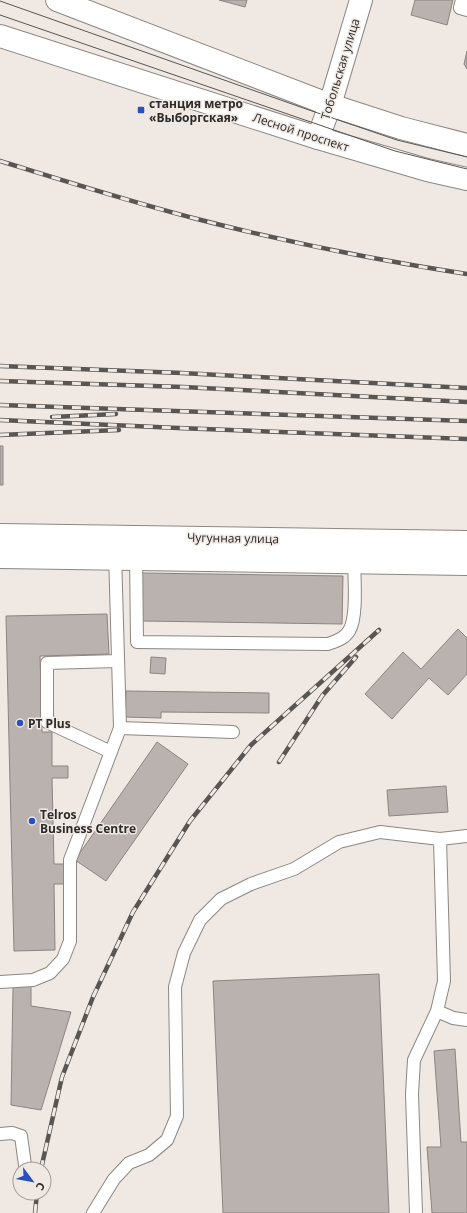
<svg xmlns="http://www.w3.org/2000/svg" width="467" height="1213" font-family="'Open Sans',sans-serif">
  <rect width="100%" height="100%" fill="#efe8e3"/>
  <path fill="#b9b2ae" stroke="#8b8480" d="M219 0H247L245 7Z
    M415 0H453L447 25 411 15Z
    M467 51V69L464 64Z
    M0 446H3V485H0Z
    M142 573 343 576 342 624 142 621Z
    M107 614 109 654 40 656 42 732H52V766H68V778H52L54 864H64L65 884H54L55 950 14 951 6 616Z
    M458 629 467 638V674L448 695 429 678 392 719 365 694 403 652 421 669Z
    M151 657 166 658 165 674 150 673Z
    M126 691 269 693V713L161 712V718L125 717Z
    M157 742 188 764 106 881 75 860Z
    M446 786 448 812 389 816 387 790Z
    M379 974 389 1213H223L213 981Z
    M31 986V1006L71 1012 41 1110 11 1105 13 987Z
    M455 1049 461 1142H467V1213H432L427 1147H441L434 1051Z"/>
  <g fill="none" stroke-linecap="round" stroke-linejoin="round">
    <g stroke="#8d8782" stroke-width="14">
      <path id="service" d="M462 0 460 8 467 10
        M136 554 137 642 328 644C336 641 344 639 349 631 358 617 354 576 354 557
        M120 728 233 732
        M111 752 47 722V663L118 661
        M0 982 33 980 50 973 63 959 70 941V860L120 728 115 553
        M437 1011 453 1018 467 1020
        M0 1134 12 1133 21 1136 25 1165
        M93 1213 114 1179 129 1163 149 1155 167 1140 177 1116 175 987 184 953 200 920 221 899 251 884 294 869 339 842 380 832 440 839 467 836
        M416 1213 412 1094 414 1060 437 1011 444 981 440 839"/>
    </g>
    <g stroke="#8d8782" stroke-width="24">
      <path id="minor" d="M318 138 330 105 361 0"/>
    </g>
    <g stroke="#8d8782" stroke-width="24">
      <path id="tertiary" d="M0 535 467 542
        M0 557 467 564"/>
    </g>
    <g stroke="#8d8782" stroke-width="24">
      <path id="secondary" d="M57 0 330 105 401 128 467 145
        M0 36 318 138 427 170 467 179"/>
    </g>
    <use href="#service" stroke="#fff" stroke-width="12"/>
    <use href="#minor" stroke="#fff" stroke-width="22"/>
    <use href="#tertiary" stroke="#fff" stroke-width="22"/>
    <use href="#secondary" stroke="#fff" stroke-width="22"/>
    <path stroke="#585552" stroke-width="1" d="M0 1 309 110 397 140 467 157
      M0 15 395 151 467 169"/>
    <g stroke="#585552" stroke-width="4.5">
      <path id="rail" d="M0 161C65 181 131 202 197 219 286 242 376 260 467 274
        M0 366 182 373 467 388
        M0 381 183 387 467 402
        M0 405 467 421
        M52 417 116 414
        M0 420 178 428 467 439
        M0 435 119 430
        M279 762 322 696 356 657
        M41 1169 62 1077 93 997 133 912 190 821 251 745 379 630
        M35 1213 37 1193"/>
    </g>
    <use href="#rail" stroke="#efe8e3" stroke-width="3" stroke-dasharray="9" stroke-linecap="butt"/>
  </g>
  <g fill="#2850bf" stroke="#efe8e3" stroke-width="1.5">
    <rect x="137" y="106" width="8" height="8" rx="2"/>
    <circle cx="20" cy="723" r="4"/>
    <circle cx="32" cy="821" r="4"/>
  </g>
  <g text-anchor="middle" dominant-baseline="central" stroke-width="3" stroke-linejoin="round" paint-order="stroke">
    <g font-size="12" fill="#2d2b29" stroke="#efe8e3">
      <text transform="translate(340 69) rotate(-73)">Тобольская улица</text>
      <text transform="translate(301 132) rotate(18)">Лесной проспект</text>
      <text transform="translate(233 538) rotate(1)">Чугунная улица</text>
    </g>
    <g font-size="12" font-weight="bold" fill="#2d2b29" stroke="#efe8e3" text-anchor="start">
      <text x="149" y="103">станция метро<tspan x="149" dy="14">«Выборгская»</tspan></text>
      <text x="28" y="723">PT Plus</text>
      <text x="40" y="814">Telros<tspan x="40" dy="14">Business Centre</tspan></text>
    </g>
  </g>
  <g transform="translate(32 1181) rotate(122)"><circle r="19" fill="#efe8e3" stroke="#a19c99"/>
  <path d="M0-3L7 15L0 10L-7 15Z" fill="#2850bf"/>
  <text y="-6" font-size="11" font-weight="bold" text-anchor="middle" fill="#2d2b29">С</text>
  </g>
</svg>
